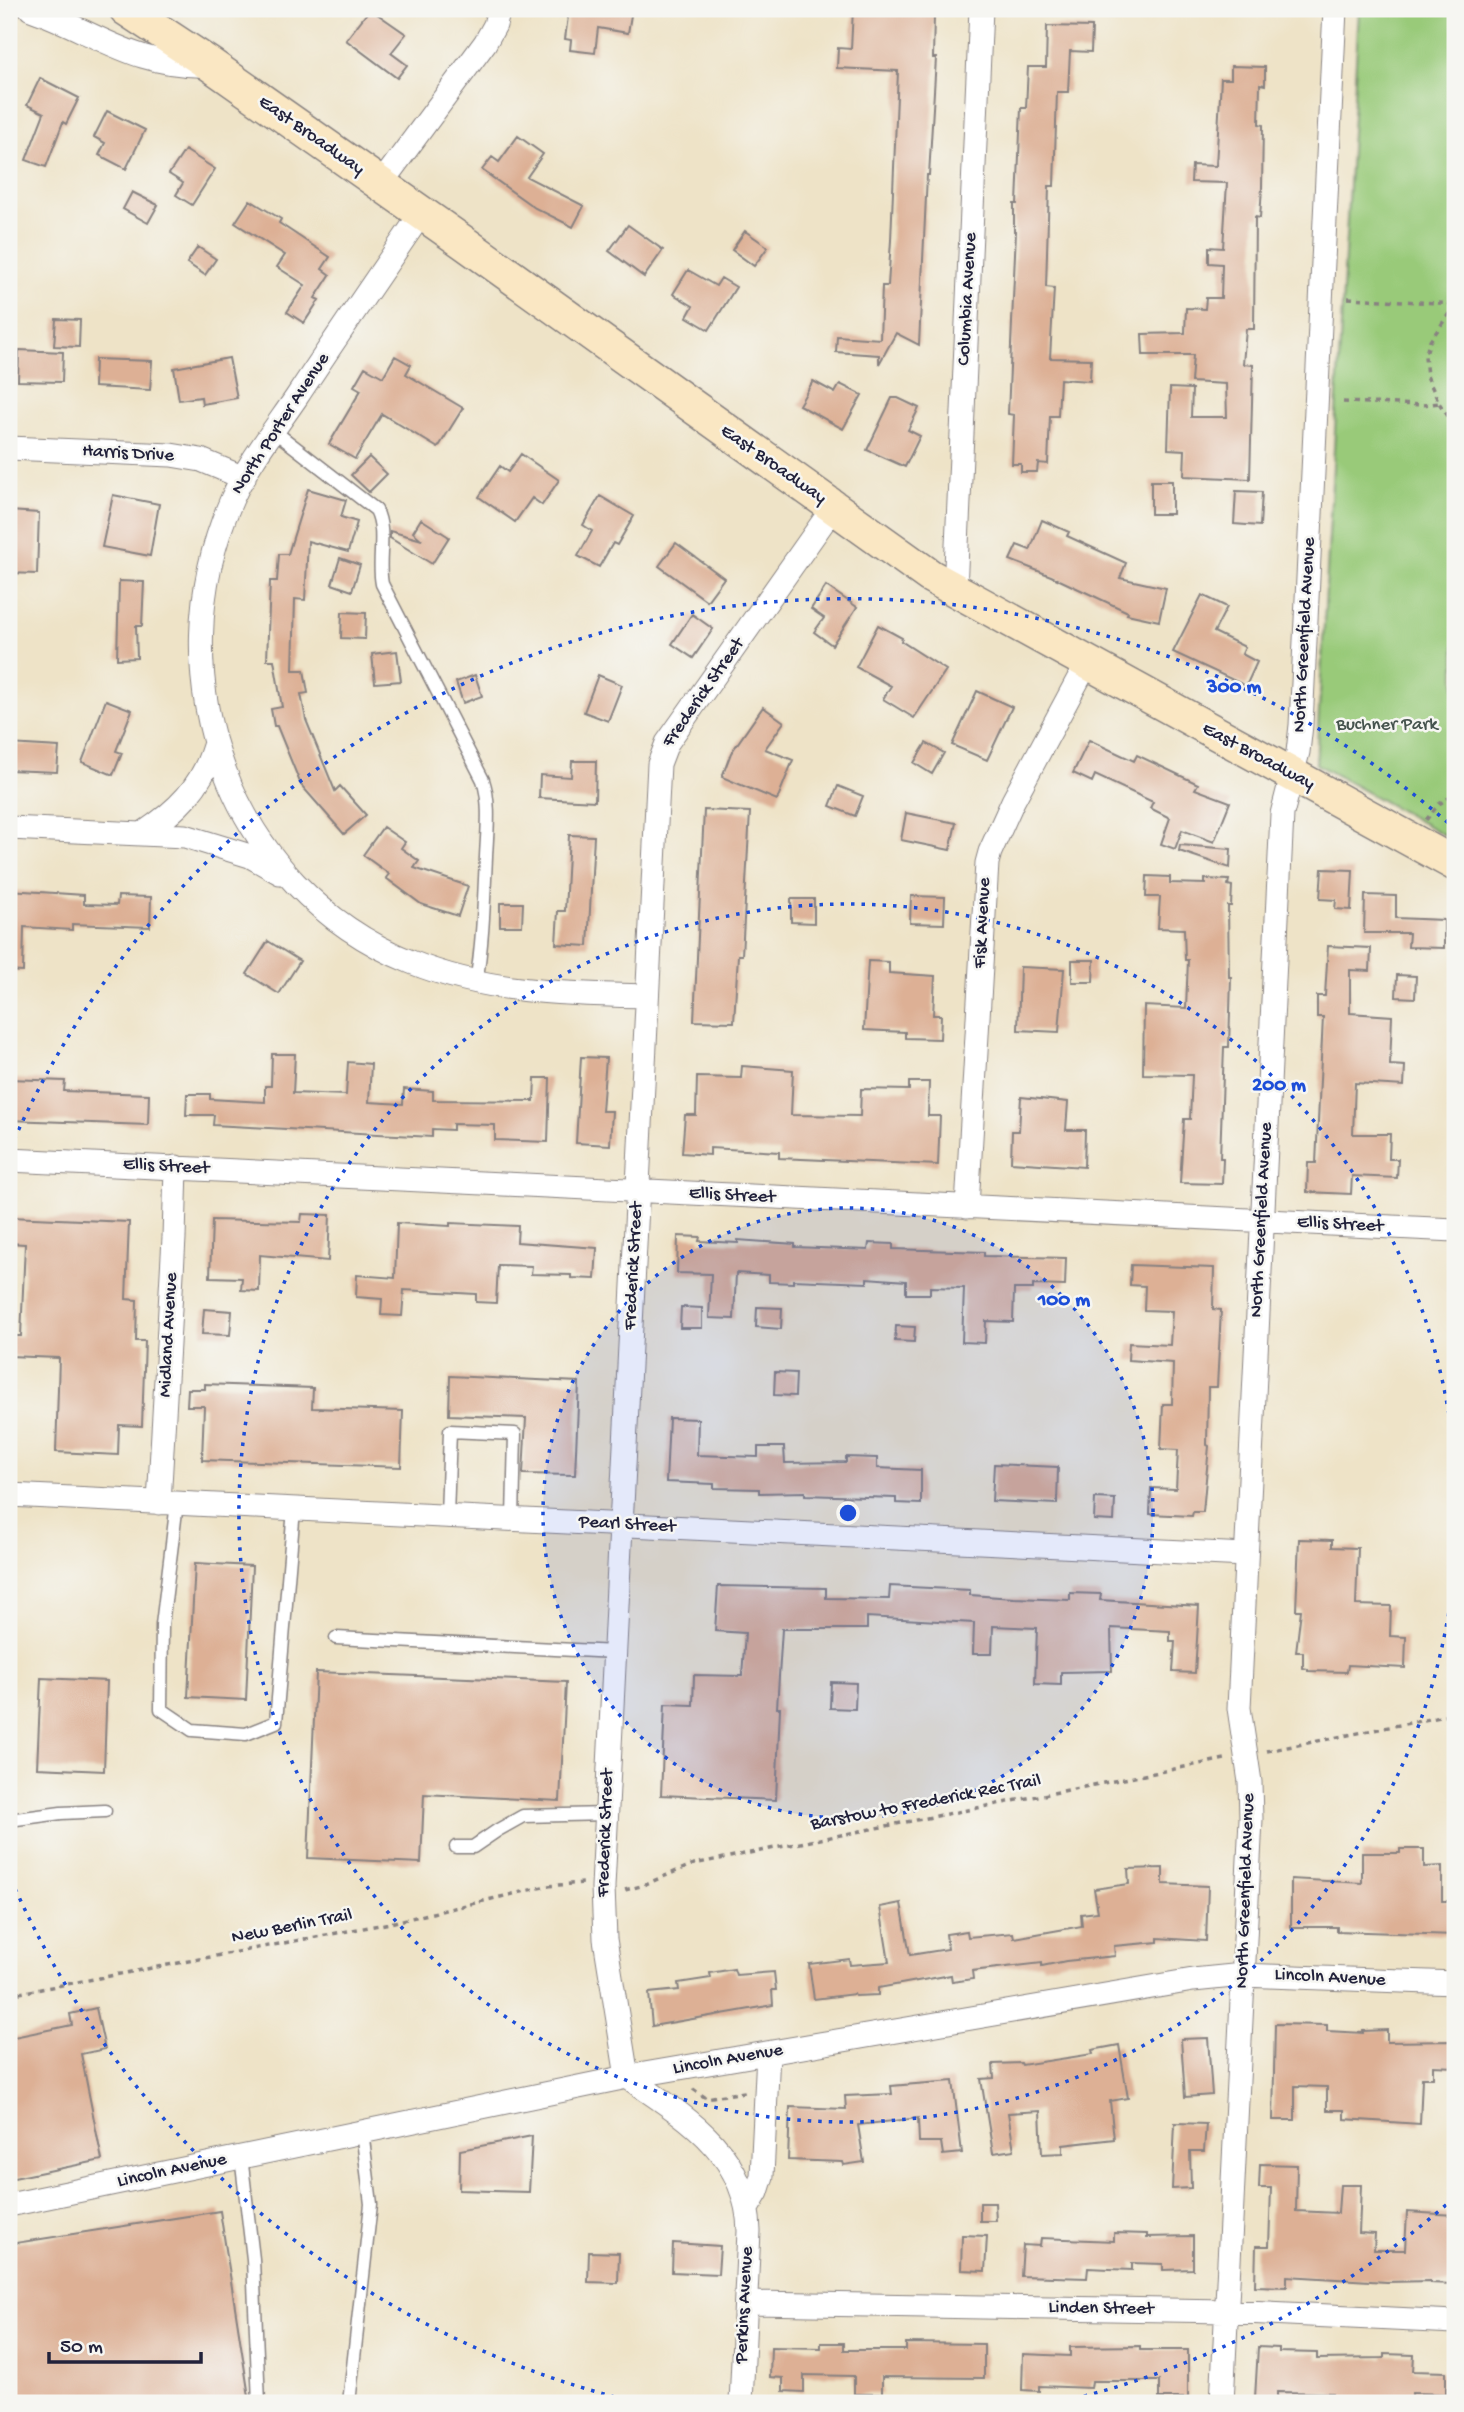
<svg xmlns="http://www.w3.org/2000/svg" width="1464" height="2412" font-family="'Gochi Hand',sans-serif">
  <rect width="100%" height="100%" fill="#f6f6f2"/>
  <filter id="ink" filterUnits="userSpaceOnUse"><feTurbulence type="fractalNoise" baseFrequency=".0143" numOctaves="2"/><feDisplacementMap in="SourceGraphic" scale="14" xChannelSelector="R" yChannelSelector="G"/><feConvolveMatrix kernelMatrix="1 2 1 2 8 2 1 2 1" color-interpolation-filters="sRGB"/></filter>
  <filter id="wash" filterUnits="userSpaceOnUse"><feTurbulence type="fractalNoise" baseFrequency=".00686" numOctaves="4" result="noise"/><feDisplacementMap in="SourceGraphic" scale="28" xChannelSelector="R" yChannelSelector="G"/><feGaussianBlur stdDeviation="1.57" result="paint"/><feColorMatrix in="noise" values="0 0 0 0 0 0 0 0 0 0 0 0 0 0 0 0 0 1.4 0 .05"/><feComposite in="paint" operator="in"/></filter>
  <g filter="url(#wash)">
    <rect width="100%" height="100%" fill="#eee3c7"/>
    <path fill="#99ca79" stroke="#5e765a" stroke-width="2" d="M1359 9H1455V841L1316 764Z"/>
    <g id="blocks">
      <path fill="#ddb095" d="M370 9 406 34 391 53 407 65 397 78 346 40Z
        M569 9H632L628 33 598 28 595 53 570 50 571 40 565 39Z
        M853 9H877V13L934 15 933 58H936L929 175H927L919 345 896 333 879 364V355L836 352 837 336 880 339 882 286H888L891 240 898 71 837 68 838 48 851 49Z
        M1047 26 1092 27 1091 52 1070 51 1068 92H1057L1054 186H1049L1046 287 1054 288 1050 358 1091 359 1090 381 1060 379 1058 416H1050L1048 464 1038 463 1037 472H1021V464H1012L1014 415 1008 414 1016 231H1014V204H1017L1021 108H1026L1028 67H1046Z
        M1231 66 1265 67V85L1260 84 1259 124 1263 125 1262 187 1260 218 1255 217 1254 329H1246L1243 364 1253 365 1250 479 1184 476 1185 450 1168 449 1170 388 1192 389 1191 417H1227L1226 384 1191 382 1193 355H1143L1142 334 1185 333 1186 308 1205 309 1206 298H1221L1222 264 1209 263V247L1223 248 1227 183 1191 182 1192 165 1216 166 1221 79H1231Z
        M40 78 79 98 66 124 63 122 46 167 26 160 44 113 27 105Z
        M107 111 145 130 126 169 99 155 105 143 94 137Z
        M518 136 543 154 527 177 584 206 573 227 535 208 482 170 492 157 499 162Z
        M185 150 215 169 192 205 176 195 183 183 169 174Z
        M132 192 158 205 148 223 123 209Z
        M250 200 281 219 279 223 330 257 322 269 330 275 315 298 319 300 304 323 287 312 305 285 277 267 285 255 235 223Z
        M628 225 663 250 644 277 609 251Z
        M745 231 768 247 754 266 732 250Z
        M198 247 216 259 205 275 187 263Z
        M688 270 716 286 721 278 736 287 709 330 687 317 693 306 673 294Z
        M56 319 80 320 79 347 54 346Z
        M19 350 63 352 62 382 18 381Z
        M395 356 411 365 406 374 463 408 438 448 382 414 355 459 329 444 361 390 354 386 365 367 383 377Z
        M229 358 237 398 202 404 201 397 179 400 174 368Z
        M95 359 152 361 150 390 94 387Z
        M813 381 835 393 840 384 862 395 843 429 799 405Z
        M892 398H898L919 408 908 430 920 436 905 467 867 450Z
        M521 454 559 480 542 505 532 498 515 522 479 497 500 466 508 472Z
        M369 457 387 474 369 492 351 475Z
        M1151 481H1172V514H1151Z
        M308 489 346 500 341 517 357 522 348 552 308 541 305 600 295 599 293 670H304L308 693 301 694 306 720 335 791 340 786 366 815 344 834 301 785 277 726H274L271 709 282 707 274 660H267L270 581H277L279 554H288Z
        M1236 491 1262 492 1260 526 1234 524Z
        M113 495 159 504 150 556 102 547Z
        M600 496 634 516 617 545 613 543 599 567 578 556 592 531 583 525Z
        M9 511 39 513 37 574 9 573Z
        M421 519 449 537 432 564 390 538V531L422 540 413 532Z
        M1042 520 1069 532 1067 536 1126 563 1120 578 1166 588 1159 621 1127 614 1128 612 1051 576 1010 560 1017 545 1030 550Z
        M676 543 724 578 707 601 659 566Z
        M340 558 360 565 352 591 332 584Z
        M119 581 144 582 142 626H136L137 658 117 659Z
        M826 586 857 607 832 645 814 632 824 618 811 609Z
        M1202 595 1227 607 1214 632 1245 647 1242 654 1257 662 1246 686 1173 652Z
        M342 612 366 613 365 639 341 638Z
        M692 614 713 629 693 658 672 644Z
        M878 625 902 638 901 641 946 670 914 718 883 699 891 686 856 667Z
        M397 651 401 681 375 683 372 654Z
        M475 675 482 696 463 703 456 682Z
        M598 675 622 685 608 721 584 712Z
        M977 691 1012 707 987 760 952 745Z
        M106 700 132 710 116 751 122 753 113 775 82 762Z
        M763 707 784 722 765 749 793 760 777 800 722 777 731 753Z
        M1089 740 1134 761 1137 755 1198 784 1195 789 1230 802 1214 842 1182 830 1175 849 1161 844 1170 818 1150 808 1153 802 1095 775 1092 782 1073 773Z
        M926 743 944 753 932 774 914 763Z
        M9 744 59 747 57 772 9 770Z
        M572 761H596L595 801 539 798 540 775 571 777Z
        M838 786 863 796 855 816 830 806Z
        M704 810 750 812 742 955H738L734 1022 694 1021Z
        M906 813 956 823 950 850 901 840Z
        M383 827 405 842 401 848 419 861 414 868 468 886 458 916 421 904 386 878 389 874 363 855Z
        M569 835 594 836 588 946 556 944 558 911H565Z
        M1180 845 1231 849 1230 868 1179 851Z
        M1322 869 1353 870 1351 910 1335 909 1336 900 1320 899Z
        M1147 876 1170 877V883L1205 884V879L1229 880 1228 885 1232 886 1231 906H1228L1229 977H1231L1229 1047H1224L1220 1158H1223L1222 1184 1180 1183 1184 1119H1190L1192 1075 1143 1074 1144 1006 1186 1008 1188 960H1185L1184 929 1158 928 1160 897H1146Z
        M9 890 84 895V904L117 905 118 896 151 897 150 927 72 924V930L24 927 23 972 9 971Z
        M1365 895 1396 896V918L1444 920V948L1408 947 1409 933H1364Z
        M911 896 945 897 944 924 910 923Z
        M791 899H814V923L791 922Z
        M500 903H523L522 926H500Z
        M268 941 300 961 279 994 247 974Z
        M1328 946 1371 948 1370 971 1350 970V1013L1392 1016 1390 1065 1405 1066 1404 1086 1355 1083 1353 1134H1390L1389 1159H1398L1397 1178 1352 1176 1351 1194 1307 1192 1308 1163H1316L1323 1017H1317V996H1325Z
        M1072 960H1094L1093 982H1072Z
        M868 961 889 962V973L935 976 933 1015H941L940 1039 905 1038V1032L864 1030Z
        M1020 967 1064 969 1059 1032 1018 1030Z
        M1397 975 1416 976 1415 998 1396 997Z
        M272 1054H295L293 1093 346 1095 348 1062 371 1064 369 1102 403 1104 404 1089 433 1091V1100L534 1101 535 1078H550L548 1142 495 1140V1125L453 1124V1130L432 1129V1137L213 1125 214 1115H186L187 1094H210V1099L265 1102V1086H271Z
        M581 1057 606 1058 602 1111H612L610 1145 576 1143Z
        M742 1066 793 1070 791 1115 860 1116 861 1089 909 1090V1082H929L928 1116H940L938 1165 779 1158V1152L710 1148V1155L682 1153 685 1115H696L697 1077 741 1078Z
        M9 1079 65 1081 64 1091 149 1094 148 1125 9 1120Z
        M1021 1097 1068 1102 1066 1130H1085L1084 1167 1011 1162 1012 1131H1019Z
        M302 1214 330 1215 328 1261 260 1255 259 1291 241 1290 242 1278 210 1277 212 1220 301 1222Z
        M9 1217 129 1222 126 1299 137 1300 136 1341H145L142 1426 119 1425 118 1455 56 1452 59 1358 9 1356V1336H21L25 1244 9 1243Z
        M397 1223 450 1226V1223L518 1226 517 1242 597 1248 595 1279 571 1278V1275L531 1274 532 1266 498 1265 496 1303 476 1302V1294L404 1290 402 1316 381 1315 382 1299 356 1297 357 1275 395 1278Z
        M678 1236 700 1237 699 1241 738 1243V1240L795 1244V1247L868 1250 869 1243 893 1244V1249L984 1252V1256L1066 1258 1065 1286 1033 1285V1289H1014L1013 1322 986 1321 985 1343 962 1342 964 1288 930 1287V1294H906V1281L867 1278V1283L793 1280V1283L769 1282V1275L736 1273 734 1319 709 1318 711 1274 677 1273Z
        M1131 1265 1214 1268 1213 1309 1221 1310 1217 1387H1208L1207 1445 1209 1446 1203 1512H1193L1192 1516 1150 1514 1151 1488 1176 1489 1178 1450 1161 1449 1163 1404H1172L1173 1363 1128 1360 1129 1343 1170 1345 1172 1311 1144 1310 1145 1286 1130 1285Z
        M681 1307 702 1308V1328H680Z
        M757 1307 782 1308 781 1329 756 1327Z
        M204 1309 232 1311 230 1335 202 1334Z
        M896 1326 915 1327 914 1342 895 1341Z
        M775 1372 796 1373 795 1396 774 1395Z
        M450 1376 579 1382 575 1475 523 1474 526 1418 449 1415Z
        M205 1384 313 1388 312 1408 403 1411 401 1467 202 1460 204 1406H187L188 1389H205Z
        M669 1418 698 1419 697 1455 758 1457V1447H784L785 1463 846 1462V1457L877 1458V1468L921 1470V1504L896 1503V1498L805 1495V1492L759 1493V1489L714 1488V1484L666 1482Z
        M994 1464 1058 1467 1057 1504 992 1501Z
        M1095 1498 1115 1499 1114 1521 1094 1520Z
        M1299 1539 1332 1540V1547L1358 1548 1356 1605 1391 1606 1390 1636 1406 1637 1405 1668 1348 1665 1347 1672 1308 1671V1669L1303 1668V1652H1296L1301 1610H1296Z
        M195 1563 252 1566 246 1700 188 1697Z
        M718 1586 826 1588V1598L889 1599 890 1586 970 1590V1595L1014 1598 1070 1600V1593L1101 1594 1100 1600 1199 1606 1195 1673 1173 1672 1175 1641H1170V1631L1111 1628 1112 1671 1061 1672V1685L1035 1684 1037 1628 993 1626 992 1654H973L974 1623 867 1617V1629H782L777 1708H780L776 1800 661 1795 665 1704 693 1705 694 1675 742 1676 745 1633 715 1631Z
        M316 1672 566 1682 560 1801 424 1794 421 1863 308 1858Z
        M41 1678 107 1681 104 1771 37 1768Z
        M831 1682 856 1683 855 1709 830 1708Z
        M1400 1849H1424V1867L1442 1866V1901H1455V1935L1337 1931V1927H1291V1879L1362 1883V1853H1400Z
        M1163 1868V1884L1208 1886 1206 1941 1158 1938V1942L1114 1946 1115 1956 1066 1961 1042 1966V1963L972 1971 973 1979 952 1982 951 1975 878 1988V1995L855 1996 854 1994 814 1999 809 1964 849 1959 850 1965 889 1962 880 1907 901 1903 910 1955 948 1949 946 1934 967 1931 968 1937 1013 1933 1014 1938 1082 1926 1081 1914 1098 1912 1094 1889 1129 1884 1128 1869Z
        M734 1969 736 1975 774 1972 776 1990H772L773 2005 652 2026 649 1993 679 1990 678 1983 711 1978 710 1973Z
        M96 2008 105 2049 81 2054 102 2160 9 2179V2038L72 2025 70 2014Z
        M1275 2024 1327 2025V2031L1363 2033V2031L1387 2030V2042L1455 2041V2067L1433 2066V2078H1422L1420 2124 1344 2119V2110H1327V2087L1295 2086V2120H1273Z
        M1208 2038 1212 2095 1185 2097 1181 2039Z
        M1119 2045 1128 2098 1110 2101 1114 2139 1063 2145V2153L1042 2154 1040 2111 1008 2113 1014 2150 993 2153 981 2079 994 2078 993 2064 1021 2063 1022 2065 1093 2054 1092 2050Z
        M953 2081 962 2153 943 2155 941 2142H919L918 2118 858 2125 864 2162 844 2165 843 2162 788 2160 790 2107 846 2109 845 2096 892 2094 891 2086Z
        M1175 2123 1206 2124 1204 2151H1190L1191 2188 1172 2189Z
        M532 2136 529 2192 459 2190 460 2150Z
        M1260 2164 1297 2165 1296 2211 1338 2213 1340 2185H1361L1359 2233 1375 2234 1374 2250H1405L1407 2212 1455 2215 1452 2284 1430 2283V2281L1387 2282 1287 2276V2287L1255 2286 1256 2246H1269L1271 2188H1259Z
        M980 2203H995L996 2221H980Z
        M220 2211 250 2403H9V2244Z
        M1114 2233 1147 2234V2237L1193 2236V2269L1163 2270V2264L1132 2263V2270L1088 2268 1087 2278 1021 2276 1023 2245 1040 2246 1041 2238 1114 2241Z
        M962 2235 987 2236 985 2271 961 2270Z
        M673 2243 720 2246 718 2274 672 2272Z
        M589 2252 619 2253 618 2283 588 2282Z
        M821 2343H844V2350H906V2343L984 2344V2378L882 2377V2394H854V2376L804 2375V2392L783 2391V2378L770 2377 771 2347 821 2348Z
        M1140 2346V2350H1188V2398H1159V2381H1092L1091 2388 1039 2386V2391L1022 2390 1023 2354 1070 2356V2347Z
        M1258 2347 1279 2348V2352L1317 2353V2359L1384 2358V2354L1414 2355 1413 2371 1446 2372V2394L1412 2393V2402L1361 2400 1333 2402V2393L1277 2392V2400L1255 2398Z"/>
    </g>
  </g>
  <g filter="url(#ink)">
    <use href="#blocks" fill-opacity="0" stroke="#888281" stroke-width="2"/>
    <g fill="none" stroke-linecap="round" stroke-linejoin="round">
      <g stroke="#888281" stroke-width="15">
        <path id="lane" d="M274 431 376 510C387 532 377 560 382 584L483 780C491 804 487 832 486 857 484 899 483 941 476 983
          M177 1503 162 1625 161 1709 192 1730 246 1734 276 1722 294 1509
          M447 1516 450 1431 515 1434 513 1519
          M336 1638 615 1652
          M9 1820 61 1813 105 1811
          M456 1847H473L498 1830 523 1816 607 1814
          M241 2156 253 2259 259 2403
          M349 2403 371 2204 362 2131"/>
      </g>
      <g stroke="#888281" stroke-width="25">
        <path id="street" d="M31 9C96 32 136 68 209 65
          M380 185 485 43 495 25 499 9
          M421 214C379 275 337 336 296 398 274 430 248 463 232 499 154 676 229 888 411 962 487 993 566 994 647 996
          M9 448 171 455 201 460 244 478
          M955 590 981 9
          M9 828 185 836 250 856 280 873
          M142 834C177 811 202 787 214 746
          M9 1160 1455 1230
          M967 1207 987 863 990 852 1013 801 1087 663
          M9 1495 1246 1555
          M159 1503 174 1238 176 1167
          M627 2077 605 1939 603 1887 659 764 667 743 833 508
          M627 2077C686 2117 747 2153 749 2231L741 2403
          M9 2205 627 2077 1193 1980 1243 1975 1455 1983
          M748 2207 757 2192 762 2176 768 2053
          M747 2303 1225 2311 1455 2322
          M1222 2403 1251 1819 1250 1782 1239 1708 1282 814 1298 752 1301 725 1335 9"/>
      </g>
      <g stroke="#888281" stroke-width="36">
        <path id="secondary" d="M126 9 211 65 463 242 930 576 1455 864"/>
      </g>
      <path stroke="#888281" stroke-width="3.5" stroke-dasharray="5 5" stroke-linecap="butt" d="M1348 298 1455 304
        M1455 305 1430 341 1425 356 1427 376 1439 403 1455 426
        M1343 402 1423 405 1439 403
        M1426 820 1439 804 1455 794
        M1267 1751 1455 1714
        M625 1890 641 1886 694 1864 1225 1759
        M9 1995 390 1923 547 1886 583 1883
        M693 2089 706 2098 745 2092"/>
      <use href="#lane" stroke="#fff" stroke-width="12"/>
      <use href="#street" stroke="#fff" stroke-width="23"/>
      <use href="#secondary" stroke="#fae7c3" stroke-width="33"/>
    </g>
  </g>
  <circle cx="848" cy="1513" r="305" fill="#1d4ed8" fill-opacity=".12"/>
  <g fill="none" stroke="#1d4ed8" stroke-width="3.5" stroke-dasharray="3.5 7">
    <circle cx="848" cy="1513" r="305"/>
    <path d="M1455 1561A609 609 0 1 1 1455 1465"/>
    <path d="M1454 2198A914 914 0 0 1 1061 2402M635 2402A914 914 0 0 1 10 1877M10 1149A914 914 0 0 1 1454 828"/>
  </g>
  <g text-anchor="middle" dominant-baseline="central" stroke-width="5" stroke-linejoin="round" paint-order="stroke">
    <g font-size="19" fill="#22223b" stroke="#f6f6f2">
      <text transform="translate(311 136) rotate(35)">East Broadway</text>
      <text transform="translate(968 299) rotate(-87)">Columbia Avenue</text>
      <text transform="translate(281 424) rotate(-57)">North Porter Avenue</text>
      <text transform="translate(128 454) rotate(3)">Harris Drive</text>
      <text transform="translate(773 465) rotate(35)">East Broadway</text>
      <text transform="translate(1305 635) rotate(-87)">North Greenfield Avenue</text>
      <text transform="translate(704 693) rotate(-55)">Frederick Street</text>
      <text transform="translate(1258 757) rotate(28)">East Broadway</text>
      <text transform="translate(983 923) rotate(-87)">Fisk Avenue</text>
      <text transform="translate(166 1167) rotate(3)">Ellis Street</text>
      <text transform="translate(732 1196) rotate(3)">Ellis Street</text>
      <text transform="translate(1262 1220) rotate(-87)">North Greenfield Avenue</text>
      <text transform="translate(1340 1225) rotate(3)">Ellis Street</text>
      <text transform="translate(634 1266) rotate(-87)">Frederick Street</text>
      <text transform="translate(169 1335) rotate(-87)">Midland Avenue</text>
      <text transform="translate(627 1525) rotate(3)">Pearl Street</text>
      <text transform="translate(926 1803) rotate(-11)">Barstow to Frederick Rec Trail</text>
      <text transform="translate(606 1833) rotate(-88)">Frederick Street</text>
      <text transform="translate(1246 1891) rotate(-88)">North Greenfield Avenue</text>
      <text transform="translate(292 1927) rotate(-11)">New Berlin Trail</text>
      <text transform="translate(1330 1978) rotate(3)">Lincoln Avenue</text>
      <text transform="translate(728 2060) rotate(-10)">Lincoln Avenue</text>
      <text transform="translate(172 2171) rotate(-12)">Lincoln Avenue</text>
      <text transform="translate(745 2305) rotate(-87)">Perkins Avenue</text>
      <text transform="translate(1101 2309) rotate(1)">Linden Street</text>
    </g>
    <g font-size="19" fill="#46544e" stroke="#f6f6f2">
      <text x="1387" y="725">Buchner Park</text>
    </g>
  </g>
  <circle cx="848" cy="1513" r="10" fill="#1d4ed8" stroke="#f6f6f2" stroke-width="3.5"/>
  <g font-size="21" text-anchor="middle" font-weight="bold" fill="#1d4ed8" stroke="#f6f6f2" stroke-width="5" stroke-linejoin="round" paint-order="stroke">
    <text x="1234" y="692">300 m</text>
    <text x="1279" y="1090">200 m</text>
    <text x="1064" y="1305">100 m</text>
  </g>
  <rect width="1464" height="2412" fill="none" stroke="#f6f6f2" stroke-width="35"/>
  <path d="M49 2352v10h152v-10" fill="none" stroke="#22223b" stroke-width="3.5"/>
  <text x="60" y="2352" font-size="21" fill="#22223b" stroke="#f6f6f2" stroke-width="5" paint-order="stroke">50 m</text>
</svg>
